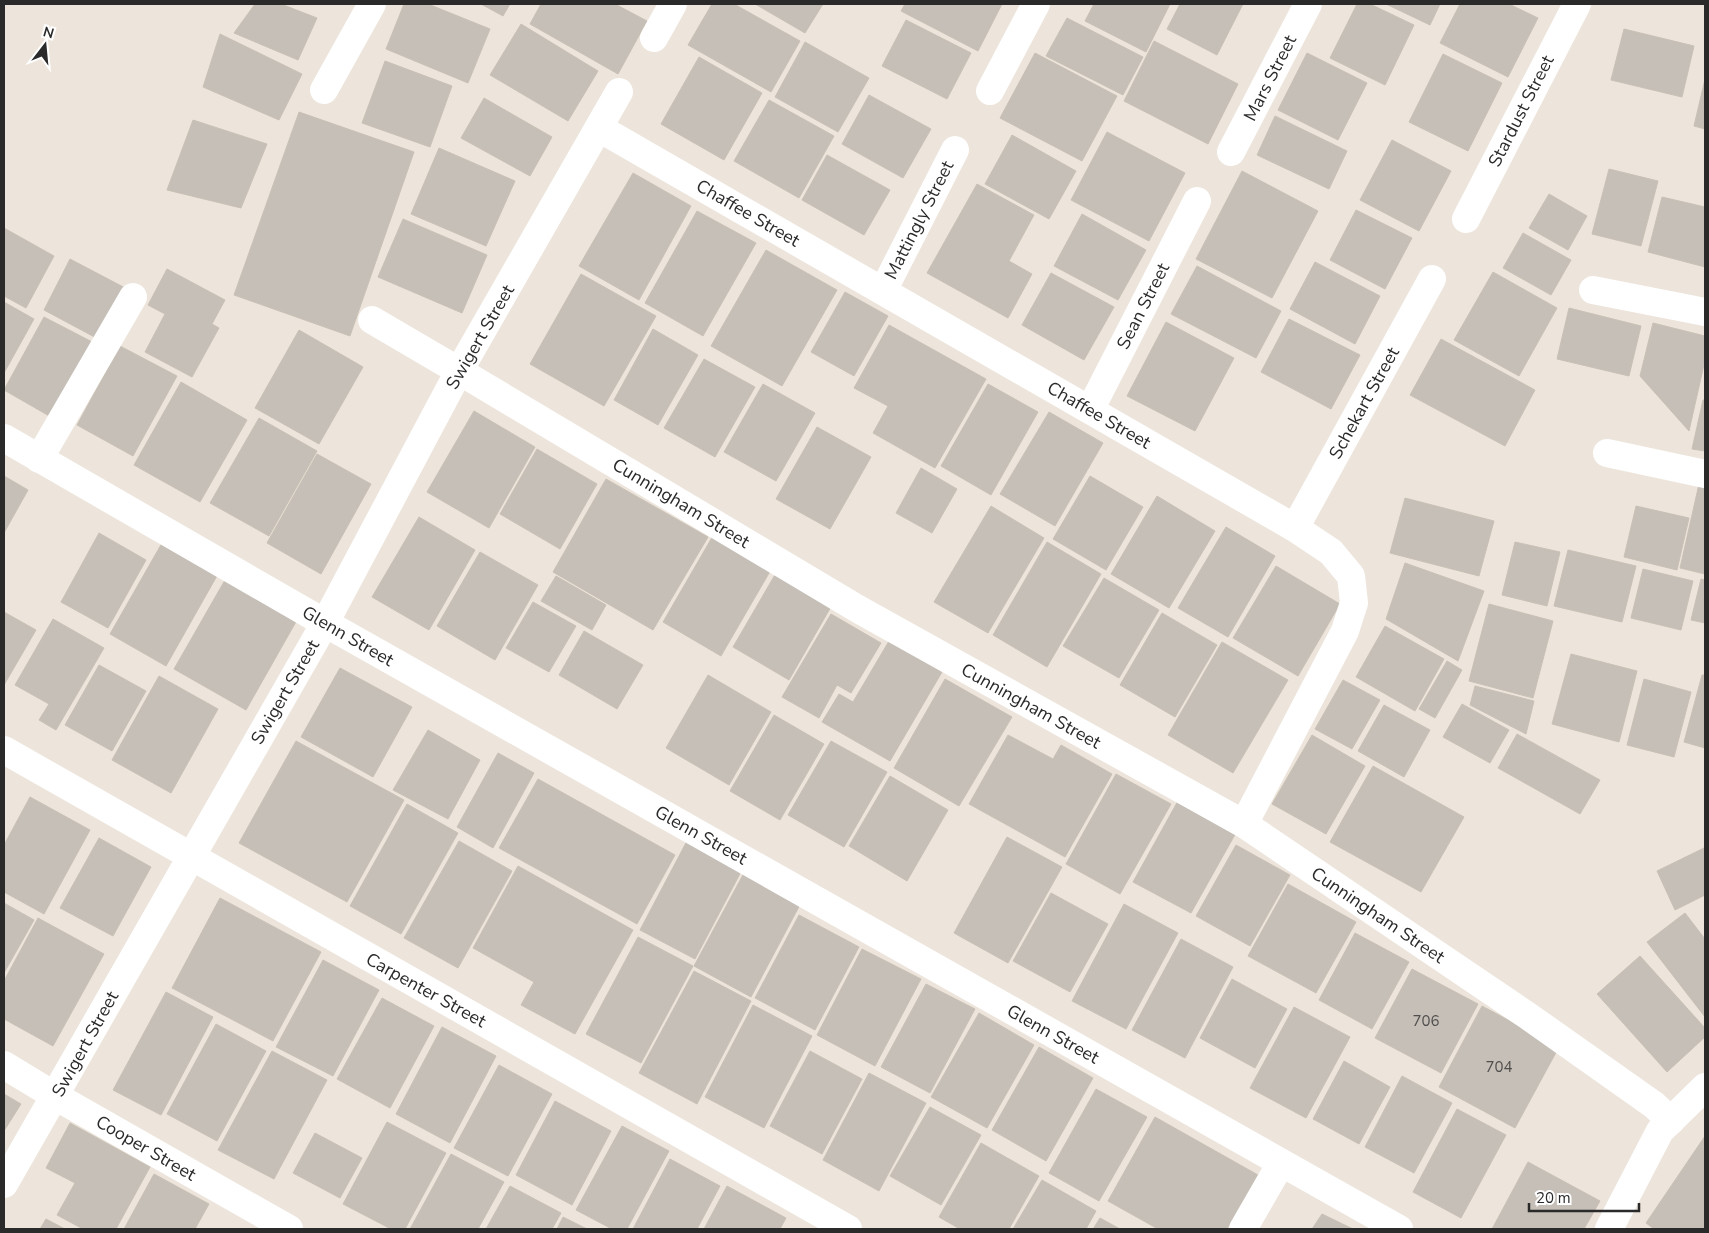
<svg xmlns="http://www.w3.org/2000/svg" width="1709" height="1233" font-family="'Nunito Sans',sans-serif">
  <rect width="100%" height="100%" fill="#ede5dc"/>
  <path fill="#c5bfb7" stroke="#c9c1b5" d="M255 4H281L317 18 298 60 234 33Z
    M404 4H428L490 29 468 83 386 49Z
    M481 4H510L503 16Z
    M541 4H615L647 21 618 74 530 24Z
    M712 4H734L800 41 771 92 688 45Z
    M755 4H823L805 33Z
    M905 4H1002L978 51 901 11Z
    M1094 4H1170L1146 52 1085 21Z
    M1180 4H1243L1217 55 1167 29Z
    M1357 4H1370L1414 25 1385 85 1330 58Z
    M1386 4H1440L1430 25Z
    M1460 4H1509L1538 18 1508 77 1440 43Z
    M1067 18 1143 57 1123 95 1046 56Z
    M906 20 971 53 947 99 882 66Z
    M521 24 598 71 568 121 490 75Z
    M1624 29 1694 46 1682 97 1611 80Z
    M220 34 302 74 279 120 203 87Z
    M1154 41 1238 84 1208 144 1124 101Z
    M805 42 869 78 838 132 775 97Z
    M1035 53 1117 96 1082 161 1000 118Z
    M1307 53 1367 83 1338 140 1278 110Z
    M1443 54 1502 83 1468 151 1409 122Z
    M699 57 762 93 724 160 661 124Z
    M385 61 452 86 430 147 362 123Z
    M1705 79V129L1694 126Z
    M869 95 931 129 903 178 842 144Z
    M484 98 552 137 530 176 461 138Z
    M769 100 834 136 799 198 734 161Z
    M299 112 414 152 350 336 234 295Z
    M1275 116 1347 151 1329 189 1257 155Z
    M193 120 267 144 241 208 167 190Z
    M1107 132 1185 173 1149 241 1071 200Z
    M1012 135 1076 171 1049 219 985 184Z
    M1392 140 1451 171 1419 231 1360 200Z
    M439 148 515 181 486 246 411 214Z
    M827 155 890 190 864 235 802 200Z
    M1609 169 1658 181 1641 246 1592 234Z
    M1242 171 1318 211 1272 298 1196 259Z
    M633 173 691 206 639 300 579 266Z
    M977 184 1034 215 1009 261 1032 274 1008 318 927 273Z
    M1549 194 1587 216 1568 250 1529 228Z
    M1662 197 1705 207V267L1648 252Z
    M1356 210 1412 238 1385 289 1330 260Z
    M697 211 756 243 703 336 645 303Z
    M1082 214 1146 250 1118 300 1054 266Z
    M403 219 487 255 462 313 378 277Z
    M4 228 54 256 26 308 4 296Z
    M1523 233 1571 260 1551 295 1503 268Z
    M766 250 837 290 782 386 711 346Z
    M70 259 129 290 102 341 44 310Z
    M1315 262 1380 296 1355 344 1290 309Z
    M1197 266 1281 311 1256 358 1171 314Z
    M167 269 225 300 212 324 219 328 192 377 145 352 165 314 148 305Z
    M1493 272 1557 308 1519 376 1454 340Z
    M1051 273 1114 307 1084 360 1022 325Z
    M581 274 656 316 604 406 530 364Z
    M845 292 888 316 854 376 811 352Z
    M4 302 34 319 4 373Z
    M1569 308 1641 326 1629 376 1557 359Z
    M44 317 100 346 58 421 4 390Z
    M1289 319 1360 355 1331 409 1261 372Z
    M1166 322 1234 358 1195 431 1127 396Z
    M1653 323 1705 336V360L1689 431 1640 376Z
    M889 325 986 379 935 468 873 433 888 406 854 388Z
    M653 329 698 355 658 425 614 400Z
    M299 330 363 367 319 444 255 408Z
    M1441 339 1535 390 1505 446 1410 395Z
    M120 346 177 376 133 456 77 425Z
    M704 359 755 387 715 457 664 428Z
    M181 382 247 420 200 502 134 465Z
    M763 384 815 413 776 481 724 452Z
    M988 384 1038 412 991 495 941 466Z
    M1703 400H1705V451L1692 449Z
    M474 411 535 447 489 528 427 492Z
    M1049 412 1103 443 1055 526 1000 494Z
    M259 418 317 451 269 536 210 503Z
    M817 427 871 457 830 529 776 499Z
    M537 449 597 484 560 549 500 514Z
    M317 454 371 484 321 574 267 543Z
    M921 468 957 489 932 533 896 513Z
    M4 476 28 490 4 533Z
    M1090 476 1143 507 1106 570 1053 539Z
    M606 479 708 537 653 630 553 572Z
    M1699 484 1705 485V574L1680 568Z
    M1157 496 1215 531 1169 608 1111 574Z
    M1405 498 1494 521 1479 576 1390 553Z
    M991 506 1044 538 988 633 934 602Z
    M1636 506 1689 518 1677 570 1624 557Z
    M419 517 475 550 429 630 372 597Z
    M1226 527 1275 556 1228 637 1178 608Z
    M99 533 146 560 108 628 61 602Z
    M714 534 772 568 721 656 663 622Z
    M1047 542 1101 574 1047 667 993 635Z
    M1515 542 1560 552 1547 606 1502 595Z
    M162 543 218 574 166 666 110 634Z
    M1568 550 1636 566 1622 622 1554 606Z
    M480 552 538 585 495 660 437 626Z
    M1405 563 1484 591 1458 661 1386 619Z
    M1276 566 1340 604 1298 676 1233 638Z
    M1643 569 1693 581 1681 630 1631 618Z
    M776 573 832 605 789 680 733 647Z
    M556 576 606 605 592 630 541 601Z
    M1104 578 1159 610 1119 678 1063 646Z
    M1701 579 1705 580V623L1691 620Z
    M225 580 297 620 246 710 174 669Z
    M533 602 576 626 549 672 506 648Z
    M1489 604 1553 621 1533 698 1469 681Z
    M4 612 36 630 4 685Z
    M1162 613 1217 645 1175 717 1120 685Z
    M831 614 881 643 851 693 837 685 819 718 782 697Z
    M53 619 104 648 56 730 39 720 49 704 15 685Z
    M1385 626 1444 659 1415 711 1356 677Z
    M584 631 643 665 617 709 559 675Z
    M889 641 942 672 890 761 822 722 839 694 853 702Z
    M1222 642 1288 680 1233 773 1168 735Z
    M1571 654 1637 671 1619 742 1552 724Z
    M1447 661 1462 670 1435 718 1419 709Z
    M99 665 146 691 112 751 65 725Z
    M340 668 412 707 373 777 301 737Z
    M708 675 771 712 729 785 666 748Z
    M1702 675H1705V748L1684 742Z
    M159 676 218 709 171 793 112 760Z
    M945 679 1012 717 959 806 894 768Z
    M1644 679 1691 692 1674 757 1627 745Z
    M1343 680 1380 700 1352 749 1315 729Z
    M1475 686 1534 701 1526 734 1470 705Z
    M1462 704 1509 730 1490 763 1443 737Z
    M1384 705 1430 730 1404 777 1358 751Z
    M774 715 824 744 780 820 730 791Z
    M428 730 480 760 448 819 393 790Z
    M1517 734 1600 780 1580 814 1498 768Z
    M1008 735 1053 759 1061 745 1112 774 1065 857 969 804Z
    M1312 735 1365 766 1326 834 1272 804Z
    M296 741 404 800 347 902 239 843Z
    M831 741 887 772 844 847 788 815Z
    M498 753 534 773 493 848 457 827Z
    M1373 766 1464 817 1421 892 1330 842Z
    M1116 774 1171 804 1120 894 1066 864Z
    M890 776 948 810 907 881 849 846Z
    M538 779 675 855 637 924 499 848Z
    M30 797 90 830 44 914 4 892V845Z
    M1179 799 1237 831 1191 913 1133 882Z
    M407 804 458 833 401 934 350 906Z
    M1007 837 1062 867 1008 963 954 933Z
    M99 838 151 867 113 936 60 908Z
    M688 839 743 868 695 959 640 930Z
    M459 841 512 871 458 968 404 938Z
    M1236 845 1290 875 1250 946 1196 916Z
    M1704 848 1705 851V895L1675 910 1657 871Z
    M518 866 633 930 575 1034 521 1005 534 982 473 948Z
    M745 871 802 901 751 997 694 966Z
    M1288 884 1356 922 1316 993 1248 956Z
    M1051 893 1108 924 1070 992 1013 961Z
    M220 898 321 952 273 1041 172 988Z
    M4 903 34 920 4 973Z
    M1124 904 1178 933 1126 1029 1072 1001Z
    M1685 913 1705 939V1017L1647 942Z
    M799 915 859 947 815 1030 755 998Z
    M38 918 104 954 53 1046 4 1019V981Z
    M1355 933 1409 962 1372 1029 1319 1000Z
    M638 937 693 966 641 1063 586 1034Z
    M1181 939 1233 967 1185 1058 1132 1030Z
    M862 949 921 979 875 1066 817 1035Z
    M1640 956 1705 1028V1037L1667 1072 1597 994Z
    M323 960 379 990 333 1076 276 1047Z
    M1412 969 1478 1004 1441 1073 1375 1038Z
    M694 971 751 1001 697 1104 639 1073Z
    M1232 979 1287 1009 1255 1068 1200 1038Z
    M926 984 975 1009 930 1093 881 1067Z
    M166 992 213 1017 161 1115 113 1090Z
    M382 998 434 1026 390 1108 337 1079Z
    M753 1005 812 1036 764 1128 705 1097Z
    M1482 1006 1559 1047 1515 1128 1439 1087Z
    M1294 1007 1350 1037 1306 1118 1250 1088Z
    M979 1013 1034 1045 987 1128 931 1097Z
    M216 1024 266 1051 217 1141 167 1114Z
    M442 1027 496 1056 450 1143 396 1114Z
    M1039 1047 1093 1078 1046 1161 992 1130Z
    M272 1051 327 1080 274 1179 218 1150Z
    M810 1051 862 1079 822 1154 770 1126Z
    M1344 1061 1390 1087 1359 1144 1313 1119Z
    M499 1065 552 1094 508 1176 454 1148Z
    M869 1073 926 1103 879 1191 823 1160Z
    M1402 1076 1452 1103 1414 1173 1365 1147Z
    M1096 1089 1147 1117 1099 1201 1049 1173Z
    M4 1094 21 1104 4 1131Z
    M555 1101 611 1131 572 1205 516 1175Z
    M930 1107 981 1135 941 1205 890 1176Z
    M1457 1109 1506 1135 1461 1218 1413 1192Z
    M1155 1117 1258 1175 1227 1229H1158L1108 1201Z
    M387 1122 446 1153 405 1229H391L343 1204Z
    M70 1123 150 1167 116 1229H83L57 1215 75 1183 46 1168Z
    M622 1126 669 1151 627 1229H612L576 1210Z
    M315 1133 362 1158 340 1198 293 1173Z
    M1705 1136V1229H1654L1646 1223Z
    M981 1143 1039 1176 1009 1229H960L939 1217Z
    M451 1154 504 1182 478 1229H410Z
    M670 1159 720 1186 697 1229H633Z
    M1528 1162 1600 1201 1584 1229H1492Z
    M154 1174 209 1204 195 1229H124Z
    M1042 1180 1096 1211 1086 1229H1013Z
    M510 1186 561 1213 552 1229H486Z
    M727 1186 786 1218 780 1229H704Z
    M1322 1214 1353 1229H1312Z
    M563 1217 587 1229H557Z
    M1100 1218 1120 1229H1093Z
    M46 1219 65 1229H40Z"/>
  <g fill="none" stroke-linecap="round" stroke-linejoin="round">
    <path stroke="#fff" stroke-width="28" d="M654 38 673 4
      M324 90 372 4
      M990 91 1036 4
      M599 128 1295 528 1331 552 1351 576 1354 603 1345 631 1244 824
      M1231 152 1308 4
      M1466 219 1577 4
      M1593 290 1705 312
      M883 291 955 150
      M372 320 459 371 858 609 1244 824 1528 1016 1654 1105 1671 1121
      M1090 410 1197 201
      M4 438 325 623 1399 1229
      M1607 453 1705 474
      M39 459 133 297
      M1295 528 1432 279
      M4 750 848 1229
      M4 1065 55 1096 289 1229
      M4 1184 325 623 459 371 619 92
      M1243 1229 1281 1163
      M1609 1229 1660 1131 1705 1087"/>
  </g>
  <g text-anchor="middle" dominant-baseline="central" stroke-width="4" stroke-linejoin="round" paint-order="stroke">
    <g font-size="15" fill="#514f4d">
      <text x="1426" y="1021">706</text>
      <text x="1499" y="1067">704</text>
    </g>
    <g font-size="18" fill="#2a2a2a" stroke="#fff">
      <text transform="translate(1270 78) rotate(-63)">Mars Street</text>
      <text transform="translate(1521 111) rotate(-63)">Stardust Street</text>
      <text transform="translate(748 213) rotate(30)">Chaffee Street</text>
      <text transform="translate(919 220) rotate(-63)">Mattingly Street</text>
      <text transform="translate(1143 306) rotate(-63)">Sean Street</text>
      <text transform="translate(480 337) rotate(-60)">Swigert Street</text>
      <text transform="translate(1364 403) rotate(-61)">Schekart Street</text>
      <text transform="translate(1099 415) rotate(30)">Chaffee Street</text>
      <text transform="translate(681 503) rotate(31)">Cunningham Street</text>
      <text transform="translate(348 636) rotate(30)">Glenn Street</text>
      <text transform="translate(285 692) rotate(-60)">Swigert Street</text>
      <text transform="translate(1031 706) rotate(29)">Cunningham Street</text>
      <text transform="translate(701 835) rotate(29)">Glenn Street</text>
      <text transform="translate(1378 915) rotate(34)">Cunningham Street</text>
      <text transform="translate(426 990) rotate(29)">Carpenter Street</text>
      <text transform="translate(1053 1034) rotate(29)">Glenn Street</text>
      <text transform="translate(85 1044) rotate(-61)">Swigert Street</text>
      <text transform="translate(146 1148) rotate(30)">Cooper Street</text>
    </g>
  </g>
  <rect width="1709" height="1233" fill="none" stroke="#2a2a2a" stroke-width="10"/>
  <g transform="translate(45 45) rotate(16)" stroke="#ffffff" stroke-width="4" paint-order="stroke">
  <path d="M0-4L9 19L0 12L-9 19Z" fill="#2a2a2a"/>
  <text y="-8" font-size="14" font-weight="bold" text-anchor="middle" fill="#2a2a2a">N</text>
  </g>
  <path d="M1529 1203v8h110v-8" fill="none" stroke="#2a2a2a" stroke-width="2.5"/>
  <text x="1536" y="1203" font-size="15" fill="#2a2a2a" stroke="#ffffff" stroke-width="4" paint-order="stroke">20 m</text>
</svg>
